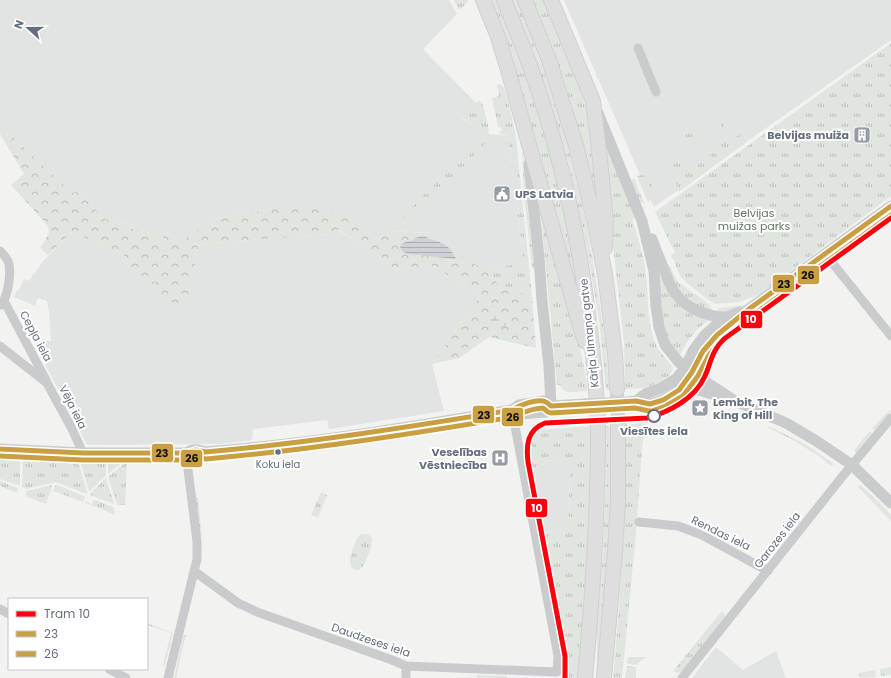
<svg xmlns="http://www.w3.org/2000/svg" width="891" height="678" font-family="Poppins,sans-serif">
  <defs>
    <pattern id="grass-tufts" width="24" height="20" patternUnits="userSpaceOnUse"><rect width="24" height="20" fill="#e1e5df"/><path d="M3 7l-1-3M5 7V3M7 7l1-3M15 17l-1-3M17 17v-4M19 17l1-3" fill="none" stroke="#babeba"/></pattern>
    <pattern id="forest-crowns" width="20" height="18" patternUnits="userSpaceOnUse"><rect width="20" height="18" fill="#e1e5df"/><path d="M2 6a3 3 0 1 1 6 0M12 15a3 3 0 1 1 6 0" fill="none" stroke="#babeba"/></pattern>
    <pattern id="wetland-marsh" width="20" height="14" patternUnits="userSpaceOnUse"><rect width="20" height="14" fill="#e1e5df"/><path d="M1 5h8M5 5V1M11 12h8M15 12V8" fill="none" stroke="#babeba"/></pattern>
    <pattern id="water-rules" width="6" height="5" patternUnits="userSpaceOnUse"><rect width="6" height="5" fill="#ced2d7"/><path d="M0 2.5h6" fill="none" stroke="#abafb4"/></pattern>
  </defs>
  <rect width="100%" height="100%" fill="#f2f2f1"/>
  <path fill="#e2e3e3" d="M0 0H449L457 14 423 49 476 103 462 118 483 133 508 136 524 263 488 269 468 263 433 233 390 231 379 241 352 217 273 209 215 218 183 240 167 233 163 241 155 239V234L132 229 133 225 105 219 78 192 72 194 13 137 0 132Z
    M564 0H891V40L654 207Z
    M335 229 372 249 397 271 400 268 434 266 480 296 432 364 444 411 329 429 327 420 253 429 252 440 218 444 87 445 33 341H51L49 311 47 301 38 298 35 306 14 297 18 289 19 290 24 279 30 281 33 274 35 273 43 261 72 232 124 255 130 269 154 284V282L157 283 162 286 182 302 183 298H189L199 244 330 234Z
    M566 456 570 464 568 528 544 533 532 469 556 459Z
    M716 647 743 670 776 651 786 678H692Z
    M477 675 507 676V678H477Z"/>
  <path fill="url(#grass-tufts)" d="M454 0H469L461 9H458Z
    M488 0H496C532 83 558 170 573 259 576 274 578 290 580 305Z
    M512 0H517L542 66 568 147 588 230 605 338 609 390H606L599 320 587 251 569 165 550 103 534 53Z
    M533 0H544L579 85 588 114 601 220C584 145 565 71 533 0Z
    M891 43V196L763 292 753 297 739 302 715 304 707 299 687 283 680 276 671 255 675 253 655 212Z
    M604 70 608 73 607 77C603 79 593 82 597 73Z
    M501 84 504 88 510 109 516 137 532 297 499 288 488 269 524 263 508 136 500 134 499 131H502L501 127H498L492 98 499 96 497 85Z
    M478 101H479L482 103C485 115 492 130 487 142L400 231H389L483 134 462 117Z
    M722 121 723 123V127L721 129 686 142 682 140 681 136 683 134 685 135Z
    M745 133V140L744 144 679 192 667 160 677 155 684 171 712 158 707 149Z
    M601 140H603L635 217 632 219C638 237 644 256 646 275 649 300 646 327 659 350 663 356 668 361 673 367 672 373 669 376 664 379 649 389 642 388 625 389L624 342Z
    M522 150 529 192 535 271 532 267 524 195Z
    M641 175C650 176 652 186 655 195L654 197 648 202 637 176Z
    M634 178 644 203H641L639 202 631 182Z
    M540 206C557 267 579 328 588 391 578 391 564 396 560 385H557Z
    M670 265C672 270 674 276 677 280 686 291 707 298 713 311L704 310 679 293 669 271Z
    M661 274 667 288 711 319C694 330 689 339 679 356L670 344 664 329 657 275Z
    M745 305V306L734 310 716 312 719 308Z
    M891 409V412L875 430 872 428Z
    M643 423 645 425 642 448 636 533 622 678H613C621 594 626 509 625 425Z
    M591 426 590 512 585 603 578 678H568L567 654 544 533 568 528 570 464 566 457 556 459 532 469 530 460V443L539 430Z
    M605 426H611L610 519 607 576 599 663H597V625L603 553 605 502 606 462Z
    M768 426 805 444 834 464 831 466 819 456 793 440 767 427Z
    M870 431 872 433 856 453 854 450Z
    M0 457 20 458V486L0 479Z
    M23 458 78 461 87 492V494L56 482 26 489 22 487Z
    M80 461H106V475L90 491H89Z
    M108 461H124L108 474Z
    M126 462H127L125 505H117L108 477Z
    M106 478 114 503V504L90 495V494Z
    M0 481 18 488 17 493 0 486Z
    M51 485 52 487 46 504 25 496 27 491Z
    M57 485 84 496H85L83 502 53 491 55 486Z
    M860 485C871 494 881 504 891 515V521L858 487Z
    M321 492 327 495 318 518 311 515Z
    M195 497H198L202 538 199 534Z
    M93 500H95L111 506 114 508V514L85 503V501L92 504Z
    M361 534H368L372 538C372 546 370 550 367 558 363 566 360 575 351 567L350 559 353 548 357 538Z
    M722 611 724 613 725 617 683 671 678 673 673 671Z
    M147 623 173 633 165 665H163L171 633 147 625Z
    M186 634 176 678H174L183 637Z
    M628 657H646L636 665 627 663Z
    M627 666 636 667V678H625Z
    M891 667V675L881 676 880 669Z
    M875 670 876 677 860 678 859 673Z"/>
  <path fill="url(#forest-crowns)" d="M0 132 13 137 72 193 78 192 105 219 133 225 132 229 156 234 155 239 163 241 164 234 167 233 183 240 215 218 273 209H312L352 216 379 241 389 231 433 233 468 262 488 269 500 288 532 297 536 348 489 337 459 358 432 364 480 296 434 266 400 268 397 271 372 249 336 229 330 234 199 244 189 299 183 298 182 302 183 303 180 307 160 296 162 286 157 285V283L154 282V284L147 283 130 269 124 255 72 232 48 255 40 248 49 233 48 226 11 185 24 174 0 134Z"/>
  <path fill="url(#wetland-marsh)" d="M493 306C496 308 497 310 500 313 503 317 507 318 510 321L506 326 502 328 489 323 487 316 490 312Z"/>
  <path fill="url(#water-rules)" d="M422 236C439 243 448 241 456 259L409 254 403 252 400 247C402 241 408 242 414 240L415 238Z"/>
  <g fill="none" stroke-linecap="round" stroke-linejoin="round">
    <path stroke="#cfd1d4" stroke-width="14" stroke-dasharray="14 7" stroke-linecap="butt" d="M617 390 618 425"/>
    <g stroke="#d0d0d1" stroke-width="16">
      <path id="trunk" d="M483 0 498 37 508 70 582 333 586 342
        M504 0C510 14 515 28 521 42 558 137 580 237 591 338 595 372 598 405 598 439 598 454 598 469 597 484 596 549 591 613 585 678
        M525 0 549 60 577 149 595 224 605 274 615 354 617 389
        M551 0 593 101 598 140 606 222 605 248
        M604 678 615 552 618 501V425"/>
    </g>
    <path stroke="#cacbcc" stroke-width="9" d="M638 48 656 92
      M0 251C3 254 8 260 9 264 11 275 8 296 1 305
      M826 254 834 265 891 336
      M4 301 46 380
      M0 346 47 383 72 429 83 453
      M639 522 678 526 702 535 768 571
      M194 571 238 603 257 612 392 660 406 666 557 672 558 656 512 410
      M0 609 9 614
      M109 669 126 678
      M168 678 197 559V542L186 453
      M406 678V666
      M682 678 842 477 891 418"/>
    <path stroke="#cacbcc" stroke-width="11" d="M598 113 642 221 654 271 656 306 659 327 665 345 678 361 685 368 735 401
      M529 164 539 257 542 301 549 366 551 406
      M652 239C656 251 661 262 666 274 668 280 671 288 675 293 687 309 707 317 727 317
      M679 390 692 388 735 401 786 423 818 442 852 465 891 503
      M636 401 647 393 659 389 676 379 685 368 693 351 704 336 717 324 727 317 740 312
      M629 402 636 401 650 404 663 400 679 390 692 372 703 351 717 335 749 309 891 206
      M512 410 520 414 545 412 551 406
      M0 449 83 453H186L191 456H193
      M186 453C192 449 199 449 205 452 308 444 410 427 512 410L519 405 544 401 551 406 585 404"/>
    <use href="#trunk" stroke="#dededf" stroke-width="14"/>
    <path stroke="#cacbcc" stroke-width="11" d="M585 404 629 402"/>
    <g stroke="#fff" stroke-width="8">
      <path id="bus-1" d="M0 449 83 453H186L196 450 205 452C308 443 410 427 512 410 520 405 537 398 546 402 548 403 550 405 551 406L636 401 650 404 663 400 679 390 692 372 703 351 717 335 749 309 891 206"/>
    </g>
    <g stroke="#fff" stroke-width="8">
      <path id="bus-2" d="M0 456 83 460H186L196 457 206 459C309 450 411 434 513 417 523 413 531 408 543 408L548 412 551 413 635 408 649 411H652L666 406 683 396 698 376 709 355 722 340 753 315 891 215"/>
    </g>
    <use href="#bus-1" stroke="#c99f41" stroke-width="5"/>
    <use href="#bus-2" stroke="#c99f41" stroke-width="5"/>
    <g stroke="#fff" stroke-width="8">
      <path id="tram-1" d="M565 678V656L528 462C526 445 527 430 545 423L647 418C669 412 694 399 704 378 711 364 711 351 724 339L891 218"/>
    </g>
    <use href="#tram-1" stroke="#ff000c" stroke-width="5"/>
  </g>
  <defs>
    <g id="building-square" transform="scale(0.9)"><rect x="-9" y="-9" width="18" height="18" rx="4" fill="#969ca6" stroke="#fff"/><path d="M-4-6H4V6H1V3H-1V6H-4ZM-2.5-4.3h1.7v1.8h-1.7ZM.8-4.3h1.7v1.8H.8ZM-2.5-1h1.7V.8h-1.7ZM.8-1h1.7V.8H.8Z" fill="#fff"/></g>
    <g id="civic-square" transform="scale(0.9)"><rect x="-9" y="-9" width="18" height="18" rx="4" fill="#969ca6" stroke="#fff"/><path d="M-.6-6.5H3V-4.5H.6V-3L4-1V1h2V6H-6V1h2V-1L-.6-3ZM-1.2 2.5V6h2.4V2.5Z" fill="#fff"/></g>
    <g id="sight-square" transform="scale(0.9)"><rect x="-9" y="-9" width="18" height="18" rx="4" fill="#969ca6" stroke="#fff"/><path d="M0-6L1.8-2.2L6-1.7L2.9 1.2L3.7 5.4L0 3.3L-3.7 5.4L-2.9 1.2L-6-1.7L-1.8-2.2Z" fill="#fff"/></g>
    <g id="hospital-square" transform="scale(0.9)"><rect x="-9" y="-9" width="18" height="18" rx="4" fill="#969ca6" stroke="#fff"/><path d="M-5-5h3v3.5h4V-5h3V5h-3V1.5h-4V5h-3Z" fill="#fff"/></g>
  </defs>
  <g fill-rule="evenodd">
    <use href="#building-square" x="862" y="135"/>
    <use href="#civic-square" x="502" y="194"/>
    <use href="#sight-square" x="700" y="408"/>
    <use href="#hospital-square" x="500" y="458"/>
  </g>
  <circle fill="#fff" stroke="#656e7e" stroke-width="2" cx="654" cy="416" r="6"/>
  <circle fill="#656e7e" stroke="#fff" stroke-width="1.5" cx="278" cy="452" r="3.5"/>
  <g text-anchor="middle" dominant-baseline="central" stroke-width="4" stroke-linejoin="round" paint-order="stroke">
    <g font-size="10" fill="#656e7e" stroke="#fff">
      <text x="278" y="464">Koku iela</text>
    </g>
    <g font-size="11" font-weight="bold" fill="#656e7e" stroke="#fff" text-anchor="end">
      <text x="849" y="135">Belvijas muiža</text>
      <text x="515" y="194" text-anchor="start">UPS Latvia</text>
      <text x="713" y="402" text-anchor="start">Lembit, The<tspan x="713" dy="13">King of Hill</tspan></text>
      <text x="487" y="452">Veselības<tspan x="487" dy="13">Vēstniecība</tspan></text>
    </g>
    <g font-size="11" fill="#637663" stroke="#fff">
      <text x="754" y="213">Belvijas<tspan x="754" dy="13">muižas parks</tspan></text>
    </g>
    <g font-size="11" fill="#656e7e" stroke="#fff">
      <text transform="translate(589 333) rotate(-96)">Kārļa Ulmaņa gatve</text>
      <text transform="translate(36 336) rotate(62)">Cepļa iela</text>
      <text transform="translate(73 407) rotate(63)">Vēja iela</text>
      <text transform="translate(721 533) rotate(26)">Rendas iela</text>
      <text transform="translate(777 540) rotate(-52)">Garozes iela</text>
      <text transform="translate(371 640) rotate(19)">Daudzeses iela</text>
    </g>
    <g font-size="11" font-weight="bold" fill="#656e7e" stroke="#fff">
      <text x="654" y="431">Viesītes iela</text>
    </g>
  </g>
  <g stroke="#fff" stroke-width="1.5">
    <rect x="797" y="265" width="23" height="20" rx="4" fill="#c99f41"/>
    <rect x="772" y="274" width="23" height="19" rx="4" fill="#c99f41"/>
    <rect x="740" y="310" width="23" height="19" rx="4" fill="#ff000c"/>
    <rect x="472" y="405" width="23" height="19" rx="4" fill="#c99f41"/>
    <rect x="501" y="407" width="23" height="20" rx="4" fill="#c99f41"/>
    <rect x="151" y="443" width="23" height="20" rx="4" fill="#c99f41"/>
    <rect x="180" y="449" width="23" height="19" rx="4" fill="#c99f41"/>
    <rect x="525" y="498" width="23" height="20" rx="4" fill="#ff000c"/>
  </g>
  <g font-size="11" text-anchor="middle" font-weight="bold" fill="#fff">
    <text x="751" y="323">10</text>
    <text x="537" y="512">10</text>
  </g>
  <g font-size="11" text-anchor="middle" font-weight="bold" fill="#111">
    <text x="808" y="279">26</text>
    <text x="784" y="288">23</text>
    <text x="484" y="419">23</text>
    <text x="513" y="421">26</text>
    <text x="162" y="457">23</text>
    <text x="192" y="462">26</text>
  </g>
  <rect x="8" y="598" width="140" height="72" fill="#ffffff" stroke="#c1c5cb"/>
  <rect x="16" y="611" width="20" height="6" fill="#ff000c" stroke="#c1c5cb"/>
  <text x="44" y="618" font-size="12" fill="#656e7e">Tram 10</text>
  <rect x="16" y="631" width="20" height="6" fill="#c99f41" stroke="#c1c5cb"/>
  <text x="44" y="638" font-size="12" fill="#656e7e">23</text>
  <rect x="16" y="651" width="20" height="6" fill="#c99f41" stroke="#c1c5cb"/>
  <text x="44" y="658" font-size="12" fill="#656e7e">26</text>
  <g transform="translate(28 28) rotate(291)" stroke="#ffffff" stroke-width="3" paint-order="stroke">
  <path d="M0-3L7 15L0 10L-7 15Z" fill="#656e7e"/>
  <text y="-6" font-size="11" font-weight="bold" text-anchor="middle" fill="#656e7e">N</text>
  </g>
</svg>
